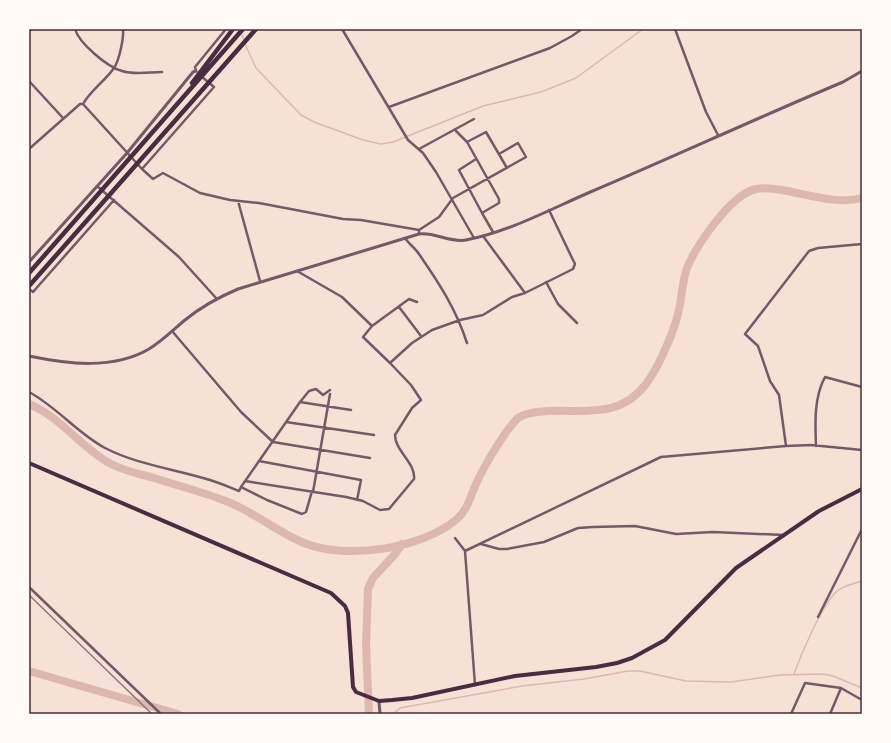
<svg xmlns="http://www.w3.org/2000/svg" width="891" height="743" font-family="'Roboto Condensed',sans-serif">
  <rect width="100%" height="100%" fill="#f7e1d7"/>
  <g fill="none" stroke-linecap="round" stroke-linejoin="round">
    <path stroke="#dcb8b0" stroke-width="1.5" d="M240 29 244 40
      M245 44 256 68 301 115 314 122 363 140 381 144 393 142 483 106 541 92 576 78 643 29
      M794 674C802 652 819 612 834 594 841 586 853 584 862 581
      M393 714 400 708 522 686 584 679 628 671H640L686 681 731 682 780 675 823 674 833 676 862 688"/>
    <path stroke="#dcb8b0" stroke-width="8" d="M29 404C61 417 80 447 111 464 123 470 138 474 151 477 175 485 200 491 223 500 252 510 275 531 304 543 347 560 422 549 457 519 469 508 470 496 477 482 484 466 505 431 517 419 522 414 531 413 537 412 579 407 617 422 646 384 657 370 671 338 676 321 682 304 681 285 687 268 696 246 731 194 756 189 764 187 774 189 782 190 807 194 838 205 862 198
      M29 671 178 714
      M369 714 366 644 368 589 373 578 395 554 402 544"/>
    <path stroke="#755966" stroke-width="2.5" d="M75 29C79 43 107 67 122 71 134 75 150 72 162 72
      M342 29 408 140 423 153 436 172 474 238
      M675 29 706 112 718 135
      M29 31 32 29
      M196 71 195 67 226 29
      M29 81 63 118
      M83 104 142 169 153 179 163 173 200 193 230 200 259 203 343 219 361 220 419 230V234
      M389 107 550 48 572 36 582 29
      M456 131 467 142
      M29 149 80 104H83C91 90 105 81 114 68 119 61 124 38 123 29
      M419 149 474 119
      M476 159 459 170 482 213
      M142 169 214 87 201 76
      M97 186 179 257 216 298
      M238 201 260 281
      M419 230 439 217 453 198 526 157 518 143 499 154
      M493 232 482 213 499 203V199L467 142 486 132 507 168
      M483 236 525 293
      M405 238C409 244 415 248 419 254 439 283 456 309 467 343
      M297 271 342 297 372 326 363 337 390 363 412 343 432 330 460 320 483 315 512 297 525 293 573 269 575 264 573 260 549 210
      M546 282 558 304 577 323
      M29 289 33 292 114 200
      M399 307 421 336
      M372 326 409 299 417 302
      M172 331 241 412 273 442 370 458
      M29 392C57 407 77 433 105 448 138 465 175 469 210 480 220 483 229 487 239 491L241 487
      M300 402 309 391 316 389 323 395 330 390
      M286 422 374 435
      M786 446 779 395 770 381 758 346 745 334 809 251 818 248 862 244
      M816 446C815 423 814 397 825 377L862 387
      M259 461 361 480 357 500
      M245 481 346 497 363 501 380 510 389 509 414 479C416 463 395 451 395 435L412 408 421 400 411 385 390 363
      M312 491 306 512 302 514 267 500 241 487 300 402 351 410
      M313 492 330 394
      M455 538 465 551 475 685
      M481 544 499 549H507L544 542 578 528 593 527 635 526 676 534 713 532 784 535
      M465 551 661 457 786 446 811 445 862 450
      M29 587 161 714
      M818 617 862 529
      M791 714 805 683 841 688 862 700
      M830 714 841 688"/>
    <path stroke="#755966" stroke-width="3" d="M29 262 127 153 193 72 196 71
      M29 356C67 364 113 370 149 349 162 341 173 330 185 320 201 307 219 297 238 289L419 234C435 232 451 243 466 240 508 232 549 210 588 193 673 157 757 118 843 82L862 71
      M379 701 380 714"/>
    <path stroke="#4a2c40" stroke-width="4" d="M29 463 331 593 345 606 348 613 353 687 356 692 379 701 392 700 412 698 515 676 596 667 617 663 632 658 665 640 736 568 819 511 862 489"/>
    <path stroke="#4a2c40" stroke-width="4.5" d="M192 83 233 29
      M29 273 243 29
      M29 286 256 29"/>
    <path stroke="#8f747c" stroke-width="1.5" d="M29 595 152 714"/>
  </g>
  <rect width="891" height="743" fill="none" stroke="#fffaf5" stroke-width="60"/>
  <rect x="30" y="30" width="831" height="683" fill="none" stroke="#4a2c40" stroke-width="1.5"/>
</svg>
